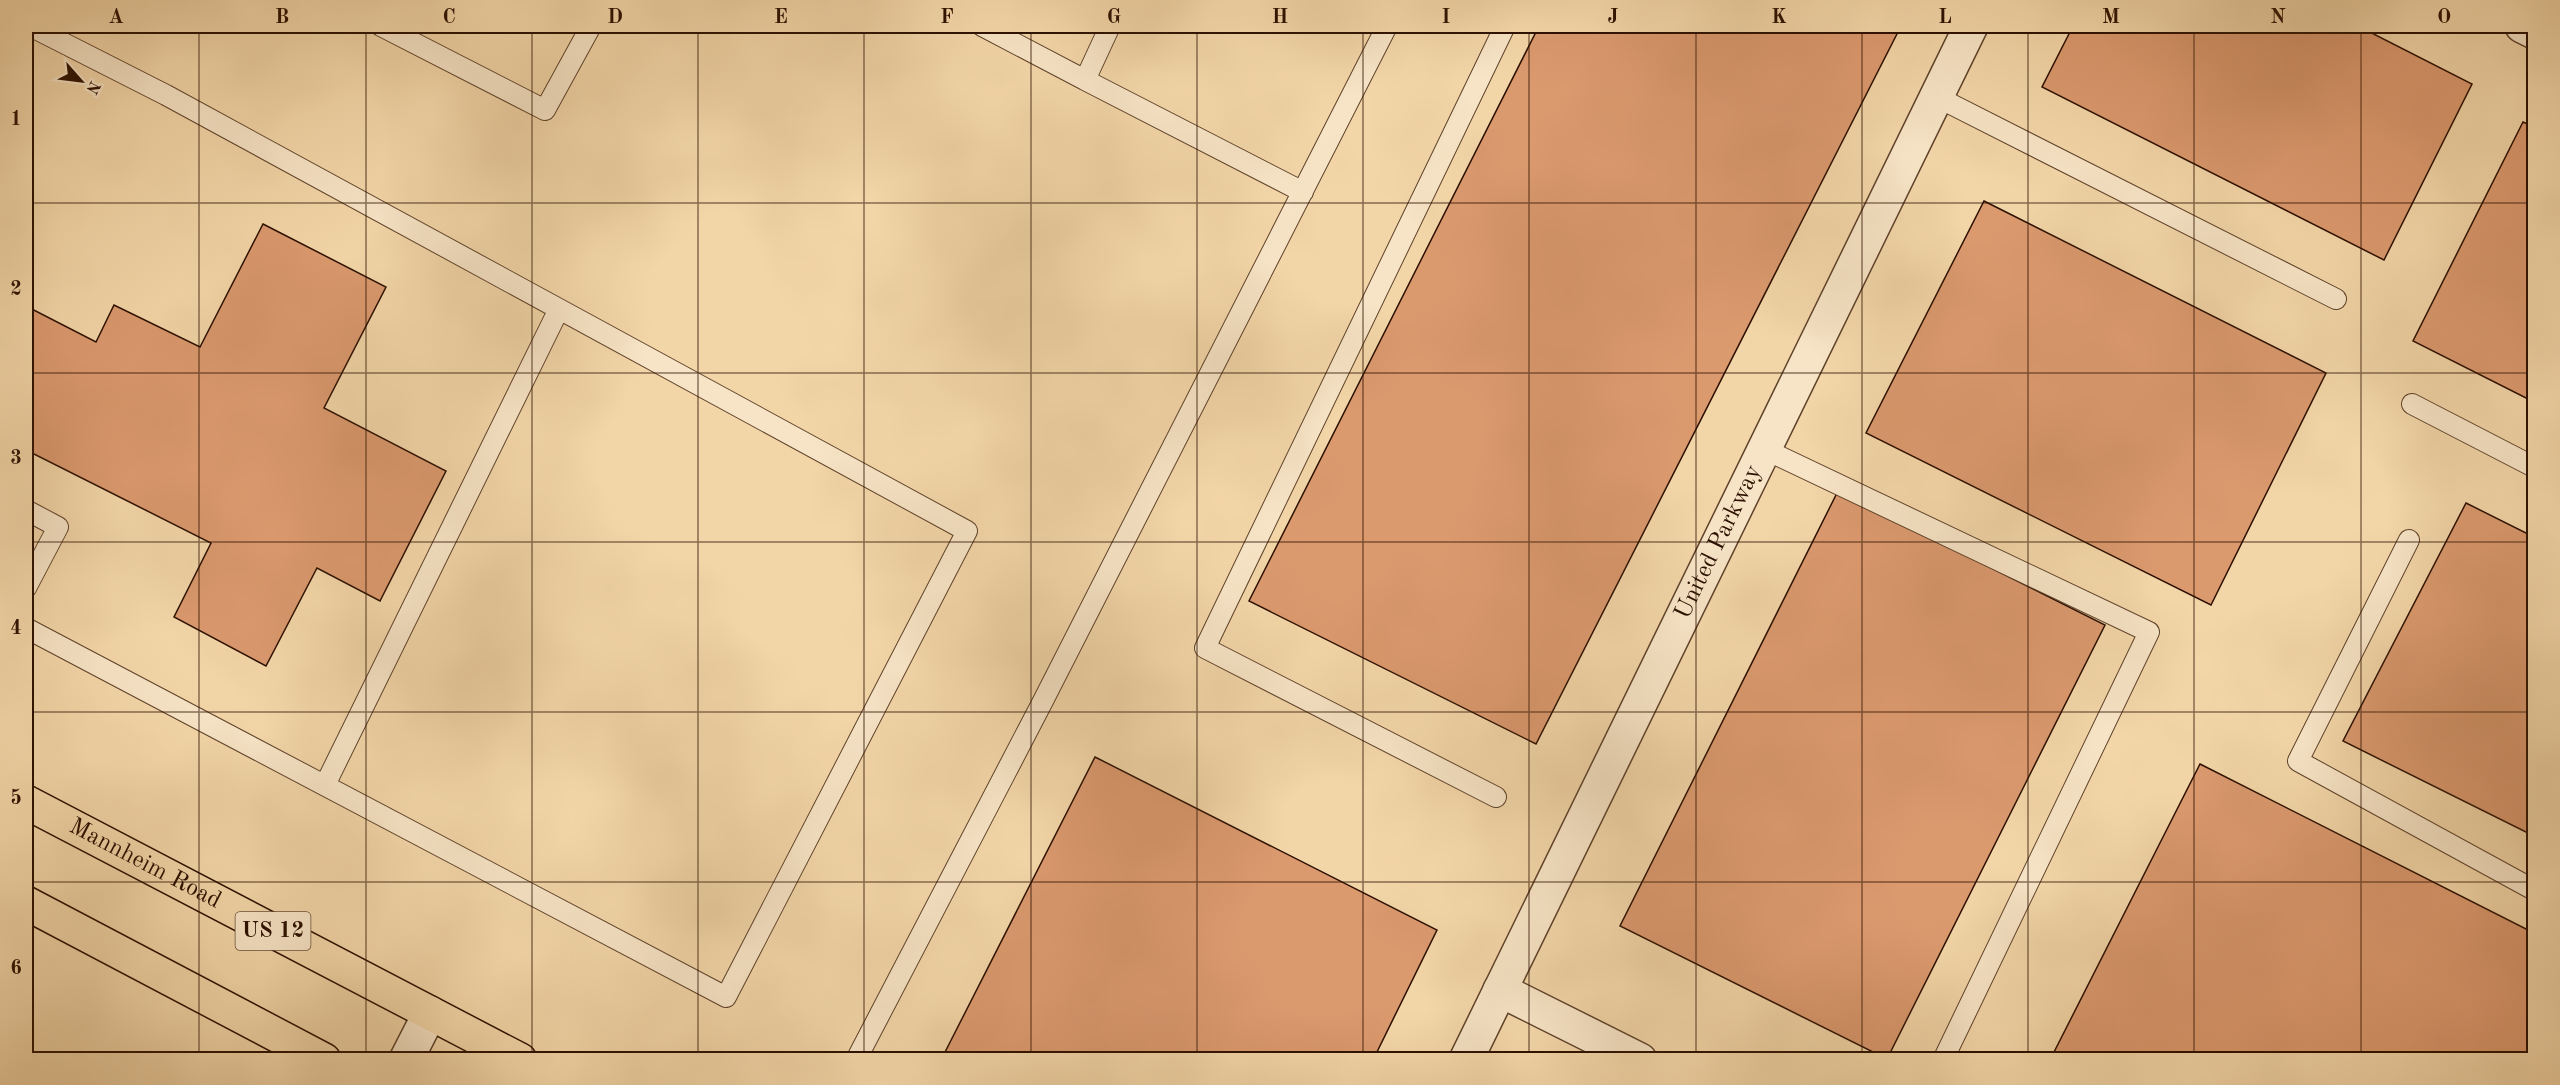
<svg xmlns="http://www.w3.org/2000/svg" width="2560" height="1085" font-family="'Old Standard TT',serif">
  <rect width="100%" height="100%" fill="#f3d6a8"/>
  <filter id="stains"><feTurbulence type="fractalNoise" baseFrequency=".00333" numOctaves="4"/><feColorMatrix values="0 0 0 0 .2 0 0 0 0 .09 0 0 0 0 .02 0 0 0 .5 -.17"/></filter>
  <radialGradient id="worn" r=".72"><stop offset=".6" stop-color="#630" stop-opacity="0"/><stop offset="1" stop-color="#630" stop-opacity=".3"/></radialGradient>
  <path fill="#db996e" stroke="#2c1000" stroke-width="1.5" d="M1539 26H1901L1536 744 1249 601Z
    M2073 26H2358L2472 84 2384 260 2042 87Z
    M2523 122 2534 127V402L2413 341Z
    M1984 201 2326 373 2211 605 1866 433Z
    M263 224 386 287 324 408 446 471 380 601 317 568 266 666 174 617 211 543 26 450V306L96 342 114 305 200 347Z
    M1838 491 2105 625 1887 1059 1620 926Z
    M2466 503 2534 537V836L2343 741Z
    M1095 757 1437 930 1373 1060H941Z
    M2200 764 2534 933V1060H2050Z"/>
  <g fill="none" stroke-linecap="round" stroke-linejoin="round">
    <g stroke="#5e422a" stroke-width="22">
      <path id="lane" d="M381 26 545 110 591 26
        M982 26 1085 80 1110 26
        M1085 80 1303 192
        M1937 97 2336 299
        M2412 404 2534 467
        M1764 449 2149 632 1943 1060
        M26 510 58 527 26 588
        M2409 540 2298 761 2534 890
        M26 628 726 997 967 531 166 95 30 26
        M325 785 559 309
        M1496 797 1205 648 1505 26
        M856 1060 1043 701 1387 26"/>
    </g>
    <g stroke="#5e422a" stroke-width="36">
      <g id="street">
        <path d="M2522 26 2534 32"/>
        <path d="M1500 990 1640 1060"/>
        <path d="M406 1060 430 1013"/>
        <path id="s1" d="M1466 1060 1971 26"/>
      </g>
    </g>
    <g stroke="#2c1000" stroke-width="36">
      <g id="primary">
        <path id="s2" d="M26 802 520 1060"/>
        <path d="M26 903 324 1060"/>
      </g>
    </g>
    <path stroke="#2c1000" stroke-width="4" stroke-dasharray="1.5 3" stroke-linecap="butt" d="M1527 1060 1540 1055"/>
    <use href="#lane" stroke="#f7e4c6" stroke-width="20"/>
    <use href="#street" stroke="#f7e4c6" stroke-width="33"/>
    <use href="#primary" stroke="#f3d6a8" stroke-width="33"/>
  </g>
  <path fill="none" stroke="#2c1000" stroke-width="1.5" stroke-opacity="0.55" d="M199 26V1060M366 26V1060M532 26V1060M698 26V1060M864 26V1060M1031 26V1060M1197 26V1060M1363 26V1060M1529 26V1060M1696 26V1060M1862 26V1060M2028 26V1060M2194 26V1060M2361 26V1060M26 203H2534M26 373H2534M26 542H2534M26 712H2534M26 882H2534"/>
  <g text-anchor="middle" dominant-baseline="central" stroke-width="5" stroke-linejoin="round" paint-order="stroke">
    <rect fill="#f7e4c6" stroke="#69503b" stroke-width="1.5" x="235.5" y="912" width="75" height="38" rx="4.5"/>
    <g font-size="22" font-weight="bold" fill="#2c1000">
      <text x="273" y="931">US 12</text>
    </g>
    <g font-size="24" fill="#2c1000" stroke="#f7e4c6">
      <text stroke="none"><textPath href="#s1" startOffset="576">United Parkway</textPath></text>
      <text stroke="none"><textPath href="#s2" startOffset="134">Mannheim Road</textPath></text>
    </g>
  </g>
  <rect width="2560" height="1085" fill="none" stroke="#f3d6a8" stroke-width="66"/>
  <g transform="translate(81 81) rotate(118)" stroke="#f7e4c6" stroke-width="4.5" paint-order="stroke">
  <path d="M0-4.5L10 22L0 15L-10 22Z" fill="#2c1000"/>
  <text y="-9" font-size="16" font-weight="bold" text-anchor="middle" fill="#2c1000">N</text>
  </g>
  <rect x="33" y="33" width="2494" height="1019" fill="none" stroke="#2c1000" stroke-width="2"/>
  <g font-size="20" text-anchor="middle" font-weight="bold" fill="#2c1000">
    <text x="116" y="23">A</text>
    <text x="282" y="23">B</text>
    <text x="449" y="23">C</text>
    <text x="615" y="23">D</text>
    <text x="781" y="23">E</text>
    <text x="947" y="23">F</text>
    <text x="1114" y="23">G</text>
    <text x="1280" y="23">H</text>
    <text x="1446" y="23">I</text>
    <text x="1613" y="23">J</text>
    <text x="1779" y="23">K</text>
    <text x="1945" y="23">L</text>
    <text x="2111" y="23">M</text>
    <text x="2278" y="23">N</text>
    <text x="2444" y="23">O</text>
    <text x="16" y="125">1</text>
    <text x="16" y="295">2</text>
    <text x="16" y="464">3</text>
    <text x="16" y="634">4</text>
    <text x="16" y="804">5</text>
    <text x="16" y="974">6</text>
  </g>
  <rect width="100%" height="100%" filter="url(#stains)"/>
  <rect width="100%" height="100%" fill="url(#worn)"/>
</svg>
